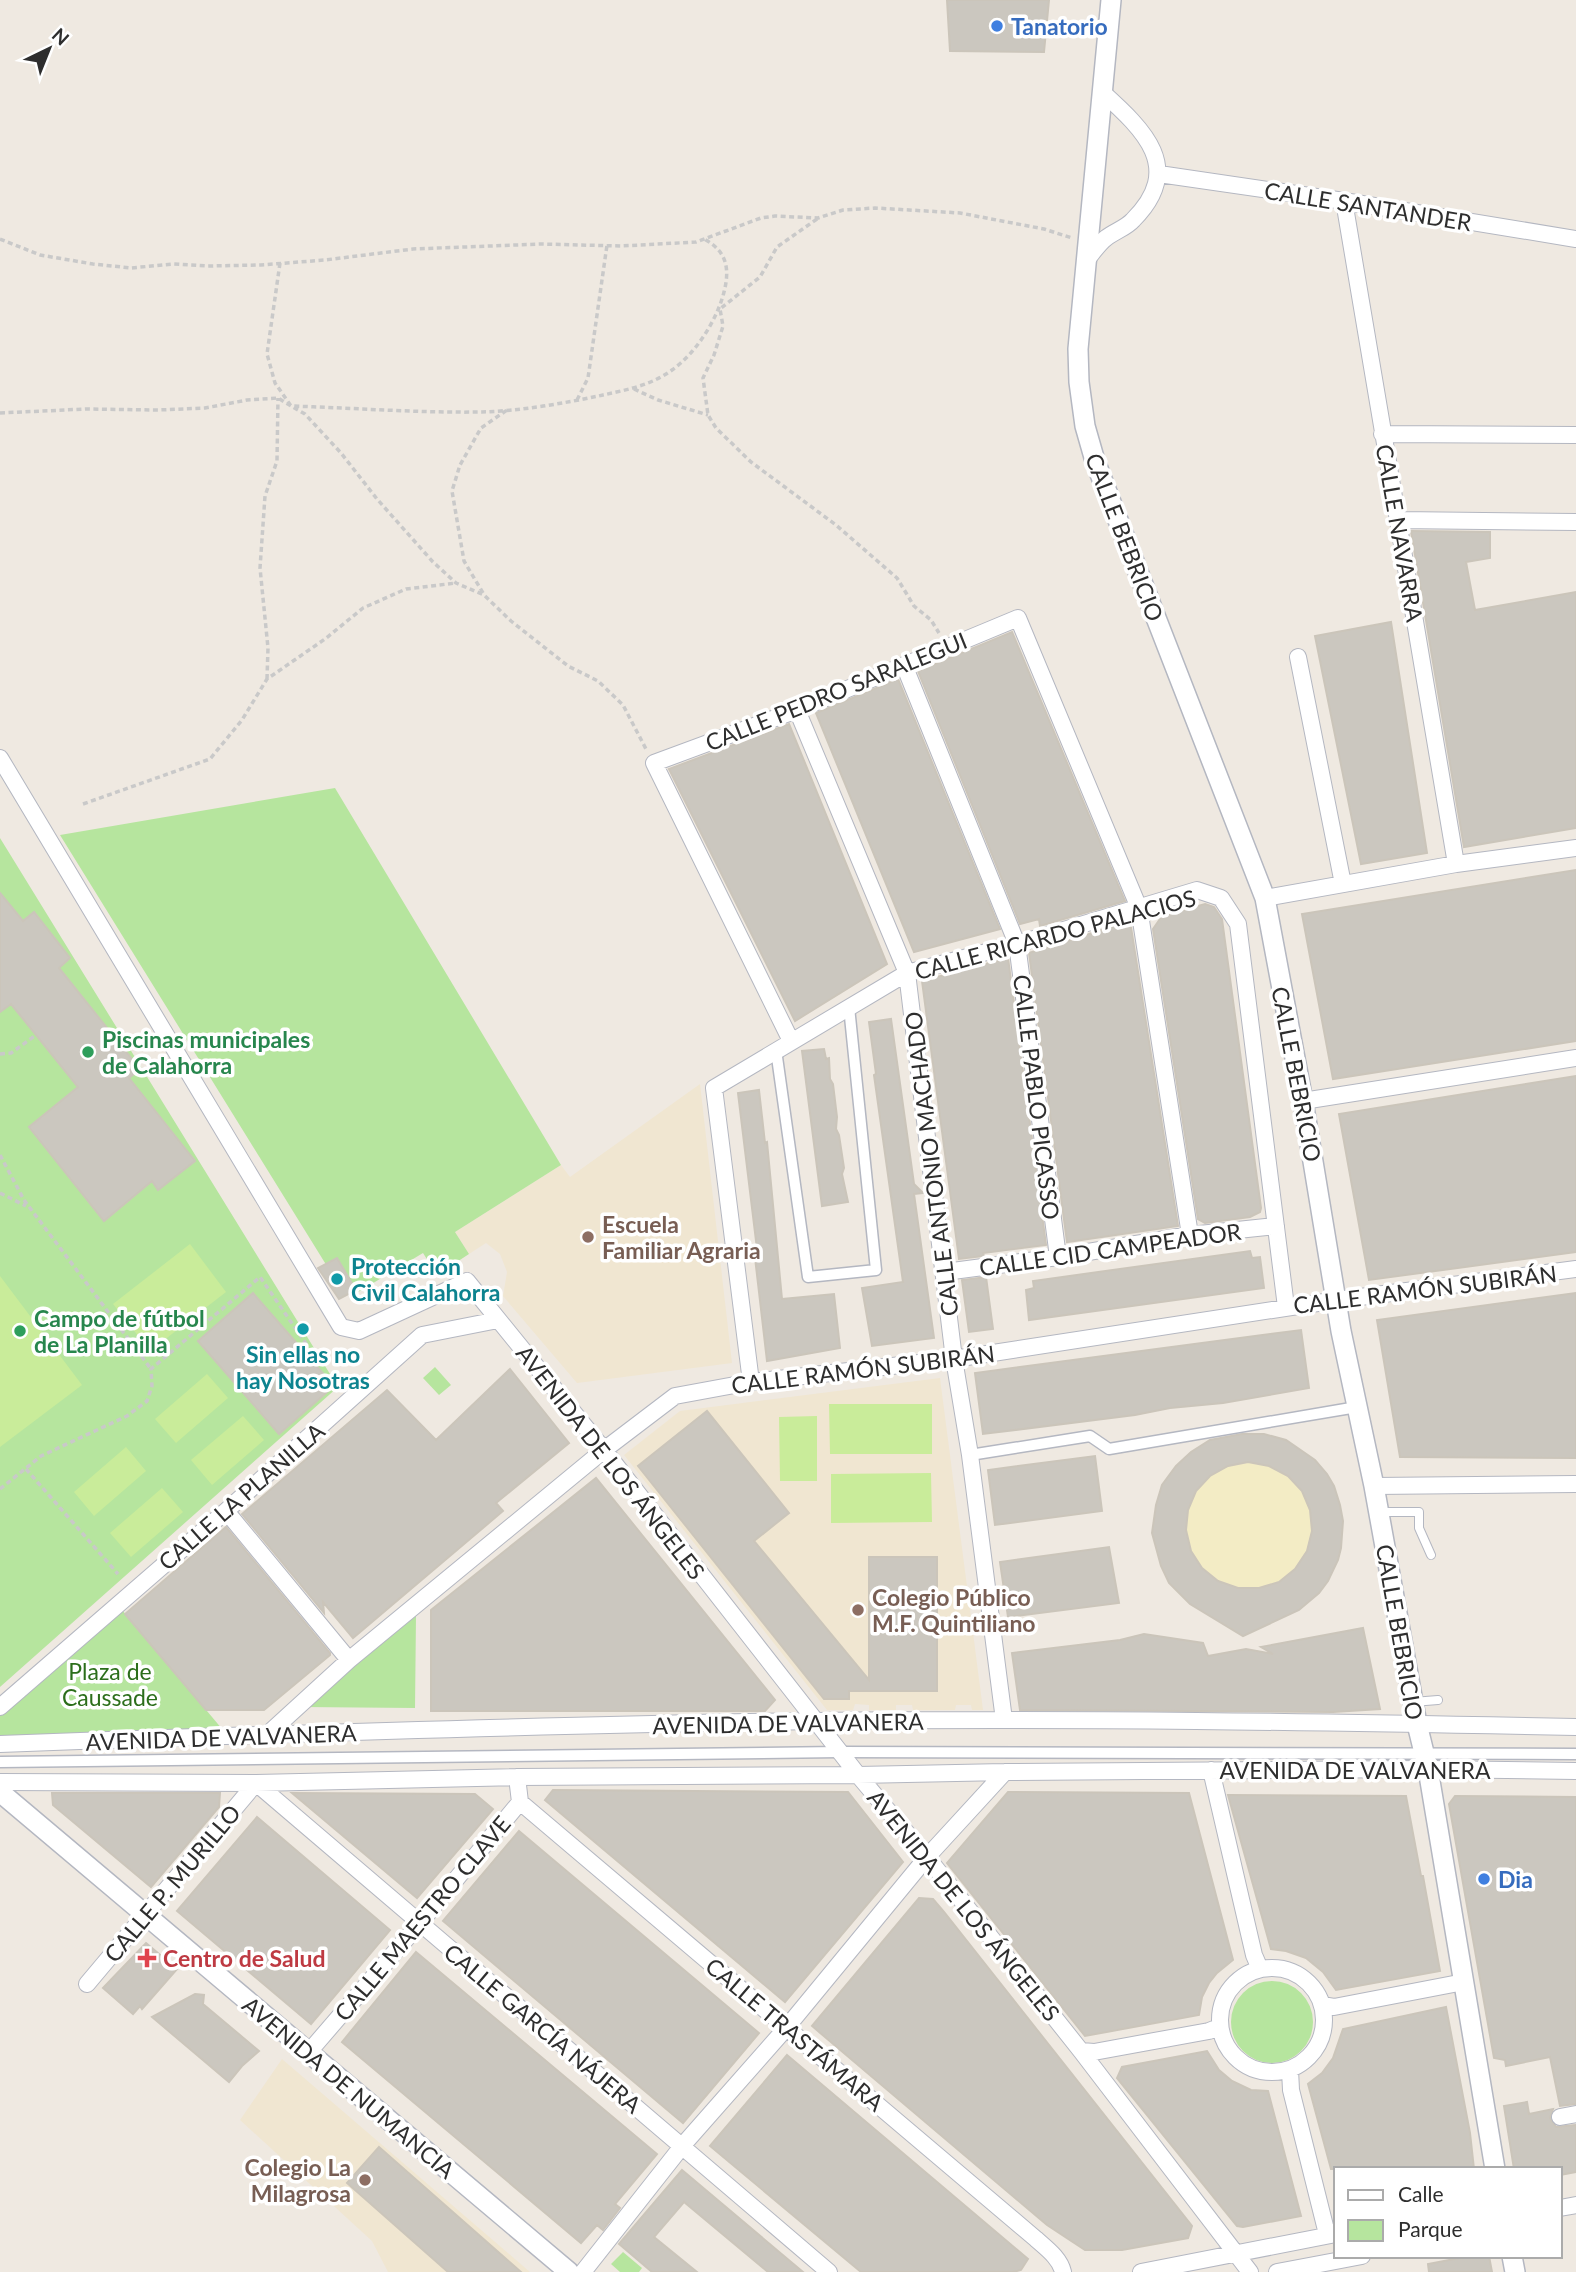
<svg xmlns="http://www.w3.org/2000/svg" width="1576" height="2272" font-family="Lato,sans-serif">
  <rect width="100%" height="100%" fill="#efe9e1"/>
  <path fill="#f0e6d1" d="M700 1084 732 1363 577 1383 503 1296 507 1272 500 1254 486 1243 469 1254 455 1232 561 1165 570 1177Z
    M940 1378 983 1710H972L971 1705H956L955 1710H913L912 1705H896V1710H869V1705L855 1704 853 1710H827L624 1455 680 1411Z
    M282 2059 530 2272H388L372 2241 240 2120Z"/>
  <path fill="#b6e59e" d="M335 788 561 1165 455 1232 469 1254 437 1275 423 1253 355 1294 343 1292 60 835Z
    M0 838 338 1387 0 1687Z
    M435 1367 451 1385 439 1395 423 1378Z
    M117 1604 228 1736 0 1744V1707Z
    M416 1616 415 1708 302 1707Z
    M1231 2022a41 41 0 1 1 82 0a41 41 0 1 1-82 0Z
    M623 2252 642 2268 639 2272H620L611 2264Z"/>
  <path fill="#f3ecc5" d="M1186 1526a63 63 0 1 1 126 0a63 63 0 1 1-126 0Z"/>
  <path fill="#c9ec9a" d="M190 1244 226 1292 150 1351 113 1304Z
    M0 1276 82 1385 0 1447Z
    M207 1374 228 1398 176 1443 155 1419Z
    M829 1404H932V1454H830Z
    M243 1416 264 1440 212 1485 191 1460Z
    M817 1416V1481H780L779 1417Z
    M126 1447 146 1471 94 1516 74 1492Z
    M931 1473 932 1522 831 1523V1474Z
    M162 1488 183 1512 131 1557 110 1533Z"/>
  <path fill="#cbc7bf" stroke="#cbc5ba" stroke-width="2" fill-rule="evenodd" d="M947 0H1049L1044 52 950 51Z
    M1411 531 1490 532V558L1466 562 1475 610 1576 592V828L1464 847Z
    M1391 622 1427 853 1361 864 1315 636Z
    M1012 632 1125 901 1040 926 1039 919 1020 924 918 671Z
    M898 679 1000 929 914 952 816 713Z
    M789 724 887 964 795 1021 669 769Z
    M1576 870V1041L1333 1079 1302 914Z
    M0 893 23 921 34 912 70 958 59 968 140 1069 129 1078 195 1161 158 1190 152 1181 104 1221 29 1127 78 1087 11 1004 0 1012Z
    M1205 904 1214 907 1222 919 1261 1208 1260 1212 1250 1217 1205 1223 1198 1219 1153 929 1162 916Z
    M1130 921 1178 1226 1067 1242 1029 953Z
    M1008 958 1046 1245 983 1253 984 1256 959 1259 922 981Z
    M891 1019 914 1184 923 1193 914 1194 934 1338 872 1346 862 1288 903 1282 874 1075 876 1074 869 1022Z
    M824 1049 826 1059 829 1058 830 1079 833 1084 837 1117 836 1129 839 1135 844 1168 842 1174 848 1202 822 1206 802 1051Z
    M1576 1076V1252L1369 1280 1339 1114Z
    M759 1090 765 1143 767 1142 782 1299 834 1294 840 1348 767 1361 754 1249H757L738 1093Z
    M1250 1251 1252 1258 1260 1257 1264 1288 1029 1320 1026 1290 1034 1288 1033 1281Z
    M337 1258 356 1290 339 1299 318 1268Z
    M986 1277 993 1329 969 1332 962 1280Z
    M253 1293 334 1386 279 1434 198 1341Z
    M1576 1293V1458L1400 1457 1377 1320Z
    M1301 1330 1309 1388 1223 1403 1170 1408 1135 1415 983 1434 975 1373Z
    M510 1369 569 1443 496 1503 503 1511 353 1638 323 1602 324 1613 242 1514 387 1390 436 1440Z
    M707 1411 789 1513 754 1541 869 1680V1557H937V1691H849V1699H824L638 1466Z
    M1242 1434H1264L1286 1440 1315 1460 1327 1474 1334 1486 1340 1505 1343 1521 1341 1548 1338 1560 1328 1581 1319 1593 1299 1610 1243 1636 1190 1604 1169 1583 1161 1566 1152 1533 1156 1505 1162 1485 1176 1466 1191 1452 1210 1440ZM1248 1462 1269 1466 1288 1476 1302 1491 1310 1510 1312 1531 1307 1551 1295 1569 1279 1582 1259 1588H1238L1218 1581 1202 1568 1191 1551 1186 1530 1188 1510 1196 1491 1210 1476 1228 1466Z
    M1095 1456 1102 1511 995 1525 988 1470Z
    M596 1478 775 1700 765 1711H431V1610Z
    M226 1527 330 1653V1655L264 1710H206L125 1614Z
    M1109 1547 1119 1603 1008 1617 1000 1562Z
    M1363 1628 1380 1709 1333 1712 1020 1710 1012 1653 1120 1640 1144 1634 1203 1643 1208 1656 1246 1649 1273 1654 1261 1647Z
    M553 1790 848 1792 903 1862 785 2002 545 1800Z
    M1008 1792 1189 1793 1233 1960 1217 1973 1209 1983 1202 1997 1199 2015 1085 2036 947 1863Z
    M52 1793H220L219 1807 151 1887 53 1805Z
    M292 1793 475 1794 493 1809 417 1898Z
    M1228 1795 1406 1796 1421 1876H1423L1440 1971 1336 1990 1323 1972 1306 1958 1286 1951 1271 1949Z
    M1455 1796 1576 1797V2104L1560 2106 1550 2057 1506 2066 1505 2060 1494 2058 1449 1804Z
    M257 1817 390 1930 311 2024 177 1911Z
    M519 1831 759 2033 683 2123 443 1921Z
    M919 1898 933 1899 944 1912 1192 2226 1188 2238 1122 2250H1085L1047 2225 812 2026Z
    M146 1943 177 1969 142 2009 140 2006 133 2014 103 1988Z
    M416 1952 657 2154 615 2204 620 2208 603 2230 597 2225 581 2243 342 2042Z
    M195 1994 204 1995 203 2004 259 2051 242 2066 229 2082 152 2017Z
    M1446 2007 1470 2133 1474 2169H1331L1308 2084 1322 2073 1333 2058 1343 2029Z
    M1207 2051 1219 2070 1232 2081 1251 2090 1268 2091 1301 2216 1243 2227 1237 2226 1117 2078 1122 2067Z
    M787 2055 1028 2259 1021 2270 1013 2272H861L710 2146Z
    M1527 2102 1529 2114 1553 2109 1550 2118 1556 2127 1576 2125V2172L1560 2175V2169H1514L1504 2106Z
    M379 2147 521 2272H448L347 2183Z
    M682 2170 803 2272H768L684 2202 654 2237 697 2272H652L619 2244Z
    M1470 2256H1489L1492 2272H1429L1428 2264Z"/>
  <g fill="none" stroke-linecap="round" stroke-linejoin="round">
    <g stroke="#b4b7c1" stroke-width="10">
      <path id="service" d="M1380 1512H1419V1528L1431 1555
        M1413 1702 1438 1700"/>
    </g>
    <g stroke="#b4b7c1" stroke-width="13">
      <path id="pedestrian" d="M776 1050 808 1277 876 1270 849 1007
        M970 1455 1090 1436 1109 1449 1357 1407
        M0 1762 840 1752 1576 1754"/>
    </g>
    <g stroke="#b4b7c1" stroke-width="18">
      <path id="minor" d="M1159 174 1344 201 1576 239
        M1344 201 1456 864
        M1085 262C1092 254 1098 244 1106 238 1115 231 1126 228 1133 220 1185 168 1144 130 1102 92
        M1382 434 1576 435
        M1399 520 1576 522
        M1298 657 1343 884
        M904 665 1017 944 1058 1257
        M797 710 907 973 954 1359 970 1455 1004 1720
        M0 758 341 1327 359 1331 467 1281 604 1450 858 1775 927 1857 1081 2051 1250 2272
        M1265 898 1456 864 1576 848
        M791 1041 654 763 797 710 1018 618 1139 908 1190 1235
        M1303 1101 1576 1058
        M945 1272 1058 1257 1190 1235 1276 1226
        M751 1382 714 1088 907 973 1017 944 1197 890 1221 898 1238 924 1286 1307
        M1374 1486 1576 1484
        M226 1511 349 1660
        M0 1707 226 1511 422 1335 498 1320
        M268 1734 349 1660 604 1450 675 1396 751 1382 954 1359 1337 1300 1576 1269
        M0 1744C272 1734 544 1725 816 1721 1069 1718 1323 1722 1576 1727
        M1211 1770 1254 1955 1260 1969
        M0 1782 256 1783 517 1777 858 1775 1005 1772 1428 1769 1576 1771
        M520 1802 1036 2239C1046 2248 1060 2258 1063 2272
        M1220 2020a52 52 0 1 1 104 0a52 52 0 1 1-104 0Z
        M87 1984 256 1783 829 2272
        M1322 2005 1334 2007 1464 1982
        M1081 2051 1094 2052 1209 2031 1219 2027
        M308 2053 419 1924 520 1802 517 1777
        M1290 2070 1291 2090 1325 2226 1329 2235
        M1560 2117 1576 2114
        M1560 2208 1576 2205
        M583 2272 683 2145 787 2027 927 1857 1005 1772
        M1141 2272 1336 2234
        M1277 2272 1362 2256"/>
    </g>
    <g stroke="#b4b7c1" stroke-width="22">
      <path id="tertiary" d="M1111 0 1078 349 1079 382 1085 426 1095 461 1265 898 1303 1101 1341 1331 1374 1486 1417 1724 1428 1769 1495 2169
        M0 1792 569 2272
        M1512 2256 1515 2272"/>
    </g>
    <path stroke="#c9c9c9" stroke-width="3.5" stroke-dasharray="5 3.5" stroke-linecap="butt" d="M817 219 777 247 760 277 720 309 723 326 714 355 703 378 708 415 716 428 751 462 836 525 897 578 914 606 931 620 939 633
      M0 239 40 255 93 264 131 268 173 264 207 266 261 265 325 260 413 249 541 244 621 246 696 242 761 218 775 216 818 218 843 210 875 208 960 213 1044 229 1072 238
      M280 263 267 354 275 383 291 406 305 414 341 453 377 499 433 562 456 583 484 595 511 621 568 666 598 681 623 705 646 749
      M634 389 658 400 708 415
      M577 400 588 378 607 245
      M0 413 86 409 158 410 205 408 247 400 278 398 291 406C355 408 419 413 482 412 520 411 566 403 603 395 626 390 652 385 672 370 696 353 717 320 724 292 730 269 727 251 704 239
      M483 593 464 561 452 491 460 465 481 428 507 410
      M267 679 268 648 260 568 265 496 277 461 278 398
      M83 804 210 759 242 720 267 679 325 639 363 608 406 589 456 583
      M0 1054 11 1053 36 1035
      M0 1155 24 1200 151 1369
      M0 1193 26 1206
      M26 1469 118 1574
      M0 1489 41 1456 127 1416 147 1401 152 1386 151 1369 260 1277 307 1345"/>
    <use href="#service" stroke="#fff" stroke-width="8"/>
    <use href="#pedestrian" stroke="#fff" stroke-width="10"/>
    <use href="#minor" stroke="#fff" stroke-width="16"/>
    <use href="#tertiary" stroke="#fff" stroke-width="19"/>
  </g>
  <g fill="#3f7fe0" stroke="#fff" stroke-width="2.5">
    <circle cx="997" cy="26" r="7"/>
    <circle cx="1484" cy="1879" r="7"/>
  </g>
  <g fill="#2e9e5b" stroke="#fff" stroke-width="2.5">
    <circle cx="88" cy="1052" r="7"/>
    <circle cx="20" cy="1331" r="7"/>
  </g>
  <g fill="#8d6e63" stroke="#fff" stroke-width="2.5">
    <circle cx="588" cy="1237" r="7"/>
    <circle cx="858" cy="1610" r="7"/>
    <circle cx="365" cy="2180" r="7"/>
  </g>
  <g fill="#0f9aa8" stroke="#fff" stroke-width="2.5">
    <circle cx="337" cy="1279" r="7"/>
    <circle cx="303" cy="1329" r="7"/>
  </g>
  <path fill="#e0444e" stroke="#fff" stroke-width="2.5" d="M143.5 1947.5h7v7h7v7h-7v7h-7v-7h-7v-7h7z"/>
  <g text-anchor="middle" dominant-baseline="central" stroke-width="7" stroke-linejoin="round" paint-order="stroke">
    <g font-size="23" font-weight="bold" fill="#366cbe" stroke="#fff" text-anchor="start">
      <text x="1011" y="26">Tanatorio</text>
      <text x="1498" y="1879">Dia</text>
    </g>
    <g font-size="23" fill="#2e2e2e" stroke="#fff">
      <text transform="translate(1368 206) rotate(9)">CALLE SANTANDER</text>
      <text transform="translate(1400 533) rotate(80)">CALLE NAVARRA</text>
      <text transform="translate(1125 537) rotate(69)">CALLE BEBRICIO</text>
      <text transform="translate(836 691) rotate(-22)">CALLE PEDRO SARALEGUI</text>
      <text transform="translate(1055 934) rotate(-15)">CALLE RICARDO PALACIOS</text>
      <text transform="translate(1297 1074) rotate(79)">CALLE BEBRICIO</text>
      <text transform="translate(1037 1097) rotate(83)">CALLE PABLO PICASSO</text>
      <text transform="translate(931 1164) rotate(-97)">CALLE ANTONIO MACHADO</text>
      <text transform="translate(1110 1249) rotate(-8)">CALLE CID CAMPEADOR</text>
      <text transform="translate(1425 1289) rotate(-7)">CALLE RAMÓN SUBIRÁN</text>
      <text transform="translate(863 1369) rotate(-7)">CALLE RAMÓN SUBIRÁN</text>
      <text transform="translate(611 1462) rotate(52)">AVENIDA DE LOS ÁNGELES</text>
      <text transform="translate(241 1496) rotate(-41)">CALLE LA PLANILLA</text>
      <text transform="translate(1400 1632) rotate(80)">CALLE BEBRICIO</text>
      <text transform="translate(788 1723) rotate(-1)">AVENIDA DE VALVANERA</text>
      <text transform="translate(221 1737) rotate(-2)">AVENIDA DE VALVANERA</text>
      <text x="1355" y="1770">AVENIDA DE VALVANERA</text>
      <text transform="translate(172 1883) rotate(-50)">CALLE P. MURILLO</text>
      <text transform="translate(964 1905) rotate(51)">AVENIDA DE LOS ÁNGELES</text>
      <text transform="translate(422 1918) rotate(-50)">CALLE MAESTRO CLAVE</text>
      <text transform="translate(543 2028) rotate(40)">CALLE GARCÍA NÁJERA</text>
      <text transform="translate(795 2034) rotate(40)">CALLE TRASTÁMARA</text>
      <text transform="translate(349 2087) rotate(40)">AVENIDA DE NUMANCIA</text>
    </g>
    <g font-size="23" font-weight="bold" fill="#27864d" stroke="#fff" text-anchor="start">
      <text x="102" y="1039">Piscinas municipales<tspan x="102" dy="26">de Calahorra</tspan></text>
      <text x="34" y="1318">Campo de fútbol<tspan x="34" dy="26">de La Planilla</tspan></text>
    </g>
    <g font-size="23" font-weight="bold" fill="#785e54" stroke="#fff" text-anchor="start">
      <text x="602" y="1224">Escuela<tspan x="602" dy="26">Familiar Agraria</tspan></text>
      <text x="872" y="1597">Colegio Público<tspan x="872" dy="26">M.F. Quintiliano</tspan></text>
      <text x="351" y="2167" text-anchor="end">Colegio La<tspan x="351" dy="26">Milagrosa</tspan></text>
    </g>
    <g font-size="23" font-weight="bold" fill="#0d838f" stroke="#fff" text-anchor="start">
      <text x="351" y="1266">Protección<tspan x="351" dy="26">Civil Calahorra</tspan></text>
      <text x="303" y="1354" text-anchor="middle">Sin ellas no<tspan x="303" dy="26">hay Nosotras</tspan></text>
    </g>
    <g font-size="23" fill="#2c6e1b" stroke="#fff">
      <text x="110" y="1671">Plaza de<tspan x="110" dy="26">Caussade</tspan></text>
    </g>
    <g font-size="23" font-weight="bold" fill="#be3a42" stroke="#fff" text-anchor="start">
      <text x="163" y="1958">Centro de Salud</text>
    </g>
  </g>
  <rect x="1334" y="2167" width="228" height="91" fill="#ffffff" stroke="#ababab" stroke-width="2"/>
  <rect x="1348" y="2190" width="35" height="10" fill="#ffffff" stroke="#ababab" stroke-width="2"/>
  <text x="1398" y="2202" font-size="21" fill="#2e2e2e">Calle</text>
  <rect x="1348" y="2220" width="35" height="21" fill="#b6e59e" stroke="#ababab" stroke-width="2"/>
  <text x="1398" y="2237" font-size="21" fill="#2e2e2e">Parque</text>
  <g transform="translate(49 49) rotate(43)" stroke="#ffffff" stroke-width="5" paint-order="stroke">
  <path d="M0-5L12 26L0 18L-12 26Z" fill="#2e2e2e"/>
  <text y="-10" font-size="19" font-weight="bold" text-anchor="middle" fill="#2e2e2e">N</text>
  </g>
</svg>
